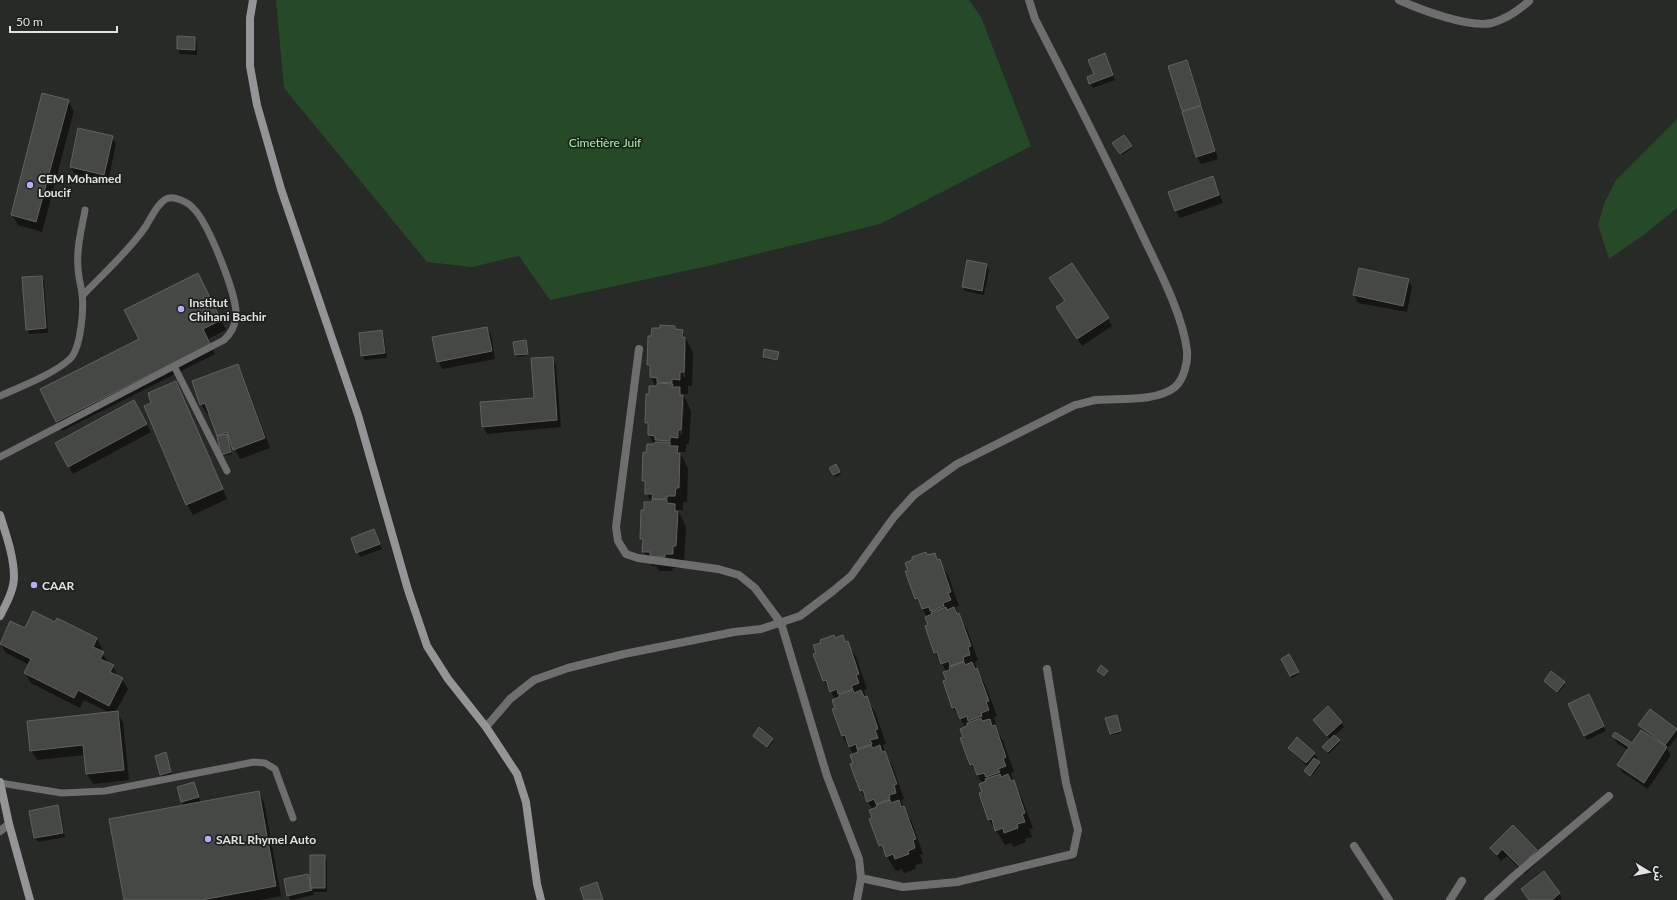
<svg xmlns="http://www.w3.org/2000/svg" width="1677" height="900" font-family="Lato,'Noto Sans Arabic',sans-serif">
  <rect width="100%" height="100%" fill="#282a27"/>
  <path fill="#264927" d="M276 0H969L981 17 1031 146 880 224 708 266 550 300 519 256 472 267 427 262 284 88Z
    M1677 119V208L1645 234 1609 259 1598 225 1604 204 1616 180Z"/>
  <path fill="#0007" fill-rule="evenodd" d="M195 38 197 43V55L180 54 178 49Z
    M1107 59 1115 80 1093 88 1090 83Z
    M1186 61 1190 69 1218 159 1201 164 1197 157 1183 113Z
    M68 101 74 111 42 232 18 225 12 215Z
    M79 129 112 137 116 144 108 182 75 175 71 167Z
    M1124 136 1132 148 1122 155 1114 144Z
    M1212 178 1223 203 1180 218 1176 211Z
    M987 265 989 270 984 295 965 291 963 287Z
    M1360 269 1408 279 1412 287 1407 312 1358 303 1354 295Z
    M198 274 226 330 208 339 215 354 62 431 57 421 140 340Z
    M42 277 44 281 48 333 29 334 27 329Z
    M1057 308 1108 318 1112 326 1082 346Z
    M674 327 676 330 682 331 693 353 692 386H688V394H683L691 411 689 444H686V452H680L688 469 687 502H683V510H678L686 527 684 560H681L680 568H673L672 571H659L656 566H652L643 551 644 544 641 539 645 511 652 503 646 493V486L643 481 647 454 654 445 649 435V428L646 423 650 395 656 387 651 377V370L648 365ZM684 344H686L685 377H683ZM682 402H684L682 435H680Z
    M486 328 491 335 495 359 442 369 438 361Z
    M381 331 384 336 387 358 365 360 362 356Z
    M526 341 528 355 517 357 516 355Z
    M778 353V361L765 359 764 357Z
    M552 358 556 365 561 427 487 434 483 426 535 399Z
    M238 365 243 375 270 448 240 459 231 442 229 443 232 454 223 456 219 437 210 413 207 414 201 404Z
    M176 382 181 392 227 499 193 515 187 505 146 406 153 403Z
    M134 401 151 432 73 474 56 443Z
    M836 465 841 474 835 477 830 468Z
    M374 530 382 549 360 557 352 538Z
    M934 554 948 575 959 606 956 607 958 615 967 629 978 660 975 662 977 670 985 684 997 716 994 717 996 725 994 726 1003 741 1014 772 1011 773 1013 781 1021 796 1033 828 1029 829 1032 837 1025 839 1026 842 1014 847 1011 843 1005 845 989 820 983 793V784L971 764 964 737 966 728 953 708 944 682 947 681V672L935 653 926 627 929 625 927 617 916 598 909 571 927 556Z
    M58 619 97 639 102 648 101 652 109 663 113 666 118 677 122 679 128 689 116 711 123 722 129 780 93 784 87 774 85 755 37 760 31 750 110 713 84 700 80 708 31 683 25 673 29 665 6 653 0 643 10 622 25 629 55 624Z
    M842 636 856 657 867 689 864 690 866 698 875 712 886 744 883 745 885 753 893 767 904 799 901 800 904 808 912 822 923 854 920 855 923 863 915 865 916 869 904 873 902 869 896 871 880 846 871 820 873 819V810L861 791 852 765 854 763V755L842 736 836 709V700L824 681 814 655 835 639Z
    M1289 655 1299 674 1292 678 1282 659Z
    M1107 671 1108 673 1105 677 1099 673Z
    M1545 681 1564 683 1565 685 1558 693Z
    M1591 700 1606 731 1587 740 1570 705Z
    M1328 708 1344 727 1334 736 1340 742 1329 754 1323 748 1331 740 1314 720Z
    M1117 718 1121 733 1112 735 1110 733Z
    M1639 725 1676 730 1677 732V737L1667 749 1671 755 1648 789 1622 772 1618 765 1628 750 1617 743 1613 736 1633 745 1649 734 1642 729Z
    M754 736 773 739 774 741 768 748Z
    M1289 748 1314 753 1317 758 1315 760 1320 765 1311 777 1305 771 1308 767 1292 752Z
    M166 754 173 777 164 779 161 775Z
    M194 783 201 803 258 792 264 802 281 896 260 900H125L184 806 182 802Z
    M57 806 60 811 65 837 38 842 35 838Z
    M1513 827 1537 851 1541 858 1525 874 1507 856 1501 861 1491 848Z
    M324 856 327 861V892H313L314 895 291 900 288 895 308 875 311 881Z
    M1543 872 1560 894 1562 898 1560 900H1529Z"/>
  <path fill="#464846" stroke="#5f625f" d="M177 36 195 37V50L177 49Z
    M1105 53 1113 75 1089 84 1087 77 1094 74 1088 60Z
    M1187 60 1201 105 1182 111 1168 66Z
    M42 93 69 100 36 222 11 215Z
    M1201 106 1215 151 1196 157 1182 112Z
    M78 128 113 136 104 175 70 167Z
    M1124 135 1132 146 1120 154 1112 143Z
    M1213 176 1219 195 1175 211 1168 192Z
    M967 260 987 264 982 291 962 287Z
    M1072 263 1109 318 1077 339 1056 307 1065 301 1049 278Z
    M1359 268 1409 279 1403 306 1353 295Z
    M198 273 221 320 203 329 210 344 56 422 40 389 139 339 124 310Z
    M42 276 46 328 26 330 22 277Z
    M660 325 675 326V329L683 330 682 337H685L684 372H680V380L672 379V383L657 382V378L650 377V365H647L648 336H651L652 328H660Z
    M487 327 492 351 437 362 432 337Z
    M382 330 385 353 361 356 359 333Z
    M526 340 528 354 515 355 513 342Z
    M764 349 779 352 777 360 763 357Z
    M553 357 557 420 482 427 480 402 534 398 531 358Z
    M238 364 265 438 233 450 227 432 217 436 205 403 200 405 192 381Z
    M176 381 223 489 186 505 144 406 151 403 148 393Z
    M657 383 673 384 672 387H680V395H683L681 430H678V438L670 437V441L655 440V436L648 435V423H645L646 394H649V386H657Z
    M134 400 147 424 68 467 55 443Z
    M227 434 231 452 221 455 217 436Z
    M655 442H670V446H678L677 453H680L679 488H676L675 496H667V499H652L653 494H645V481H642L643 452 646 453 647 444H654Z
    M836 464 840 472 833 475 829 468Z
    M652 499 667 500V503L675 504V511H678L676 546H673V554H665V557H650V552H642L643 539H640L641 510H644V502H652Z
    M374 529 380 544 356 553 351 538Z
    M926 552 927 555 935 553 937 560 940 559 951 592 948 593 951 600 943 603 944 606 930 611 929 607 922 609 918 598 915 599 905 571H908L905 563 912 560V557Z
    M946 607 947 610 954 607 957 614 959 613 971 646 968 647 970 655 963 657 964 661 950 666 949 661 941 664 937 652 934 653 925 626 928 625 925 617 932 614 931 612Z
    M33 611 55 622 57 618 97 638 93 647 104 652 100 659 114 665 110 672 123 678 109 706 78 690 74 698 24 673 31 659 0 644 10 621 25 628Z
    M834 635 835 638 843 635 845 642 848 641 859 674 856 675 859 683 851 686 853 689 838 694 837 689 830 692 826 680 823 681 813 654 816 653 813 645 821 643 820 640Z
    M1289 654 1299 672 1290 676 1281 659Z
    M964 662 965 665 972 662 975 669 977 668 989 701 986 702 989 710 981 713 982 716 968 721 967 716 960 719 955 707 952 708 943 681 946 680 943 672 950 670 949 667Z
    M1101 665 1108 671 1104 676 1097 671Z
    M1551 671 1565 682 1557 692 1544 681Z
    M853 690 854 693 861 690 864 697 867 696 878 729 875 730 878 738 870 740 872 744 857 749 856 744 849 747 845 735 842 736 832 709 835 708 832 700 839 697V695Z
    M1589 694 1604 726 1584 736 1568 704Z
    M1328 706 1342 722 1327 736 1313 720Z
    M1650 709 1677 729 1665 745 1638 725Z
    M118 711 124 770 86 774 83 745 30 751 27 721Z
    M1117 715 1121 731 1110 734 1105 718Z
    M981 718 982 721 990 719 992 726 995 725 1006 757 1003 759 1006 766 998 769 1000 772 986 777 984 773 977 775 973 764 970 765 960 738 963 737 960 729 967 726V723Z
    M759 727 773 739 767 747 753 736Z
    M1641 730 1667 747 1644 783 1617 765 1629 747 1612 736 1615 732 1632 743Z
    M1334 735 1340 740 1328 752 1322 747Z
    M1297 737 1315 753 1306 763 1288 748Z
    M871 745 873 748 880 745 882 752 885 751 897 784 894 785 896 793 889 795 890 799 876 804 874 799 867 802 863 790 860 791 850 764 853 763 850 755 858 752 857 750Z
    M166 752 171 772 160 775 155 756Z
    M1314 758 1320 762 1310 776 1304 771Z
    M1000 774 1001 777 1008 774 1011 781 1014 780 1025 813 1022 814 1025 822 1017 824 1018 828 1004 833 1003 828 995 831 992 819 988 820 979 793 982 792 979 784 986 781 985 779Z
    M194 782 199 797 181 802 177 787Z
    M259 791 276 886 202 900H124L109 819Z
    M890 800 891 803 899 800 901 807 904 806 916 839 913 840 915 848 908 851 909 854 895 859 893 854 886 857 882 845 879 846 869 819 872 818 869 810 877 807 876 805Z
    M58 805 63 833 34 838 29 811Z
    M1513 825 1537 850 1520 867 1502 849 1497 855 1490 848Z
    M310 855H325V888H310Z
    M1544 871 1560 893 1552 900H1529L1521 889Z
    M308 874 312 890 287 896 284 879Z
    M597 882 603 900H584L580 888Z"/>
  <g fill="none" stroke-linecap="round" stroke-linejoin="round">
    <path stroke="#6e6e6f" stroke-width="7" d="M174 366 227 471
      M0 396C22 386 52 375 70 359 81 348 84 309 82 294 81 285 78 276 78 267 76 248 82 228 85 210
      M0 457 224 340C231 333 235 327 236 316 238 297 208 222 193 208 188 202 173 195 166 199 157 204 151 218 146 226 130 250 103 274 83 295
      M0 783 62 793 105 791 254 762 265 763 275 769 293 818"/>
    <path stroke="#6e6e6f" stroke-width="8" d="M1399 0C1421 10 1469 28 1492 23 1506 19 1518 11 1529 1
      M639 349 616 527 618 541 626 554 638 558 718 569 739 575 755 588 781 623 827 776 859 859 861 878 857 900
      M486 727 510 699 534 680 568 668 624 654 734 632 761 629 800 616 833 591 851 576 894 517 914 495 957 464 1075 405C1082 404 1089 401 1096 400 1118 398 1157 402 1175 387 1184 379 1188 362 1187 351 1183 314 1156 264 1140 230 1107 159 1071 89 1035 19L1029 0
      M0 831 9 824
      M1354 846 1389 900
      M861 878 903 887 957 882 1073 854 1078 830 1066 783 1047 669
      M1450 900 1462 881
      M1488 900 1514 876 1609 796"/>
    <path stroke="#959597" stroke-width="8" d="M253 0 250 18V66L257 105 281 189 358 415 408 590 427 646 448 679 486 727 517 774 526 802 537 884 541 900
      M0 515C6 535 14 556 14 577 14 590 6 604 0 616
      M0 782 9 824 30 900"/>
  </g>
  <g fill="#b6acf8" stroke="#1e201e" stroke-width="1.5">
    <circle cx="30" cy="185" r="4"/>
    <circle cx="181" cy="309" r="4"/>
    <circle cx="34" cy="585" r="4"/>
    <circle cx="208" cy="839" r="4"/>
  </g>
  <g text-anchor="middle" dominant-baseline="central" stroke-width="3.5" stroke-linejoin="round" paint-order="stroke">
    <g font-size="12" fill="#a5f5a7" stroke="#1e201e">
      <text x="605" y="142">Cimetière Juif</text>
    </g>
    <g font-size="12" font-weight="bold" fill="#e1e2e1" stroke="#1e201e" text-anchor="start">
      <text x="38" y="178">CEM Mohamed<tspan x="38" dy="14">Loucif</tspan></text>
      <text x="189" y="302">Institut<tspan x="189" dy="14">Chihani Bachir</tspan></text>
      <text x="42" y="585">CAAR</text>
      <text x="216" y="839">SARL Rhymel Auto</text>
    </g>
  </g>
  <g transform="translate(1649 872) rotate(100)" stroke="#1e201e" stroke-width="3" paint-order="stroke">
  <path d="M0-3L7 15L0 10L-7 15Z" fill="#e1e2e1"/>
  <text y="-6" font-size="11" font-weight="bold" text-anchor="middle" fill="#e1e2e1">ش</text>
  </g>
  <path d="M10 26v6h107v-6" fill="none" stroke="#e1e2e1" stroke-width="2"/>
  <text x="16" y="26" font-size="12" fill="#e1e2e1" stroke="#1e201e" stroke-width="3" paint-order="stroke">50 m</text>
</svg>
